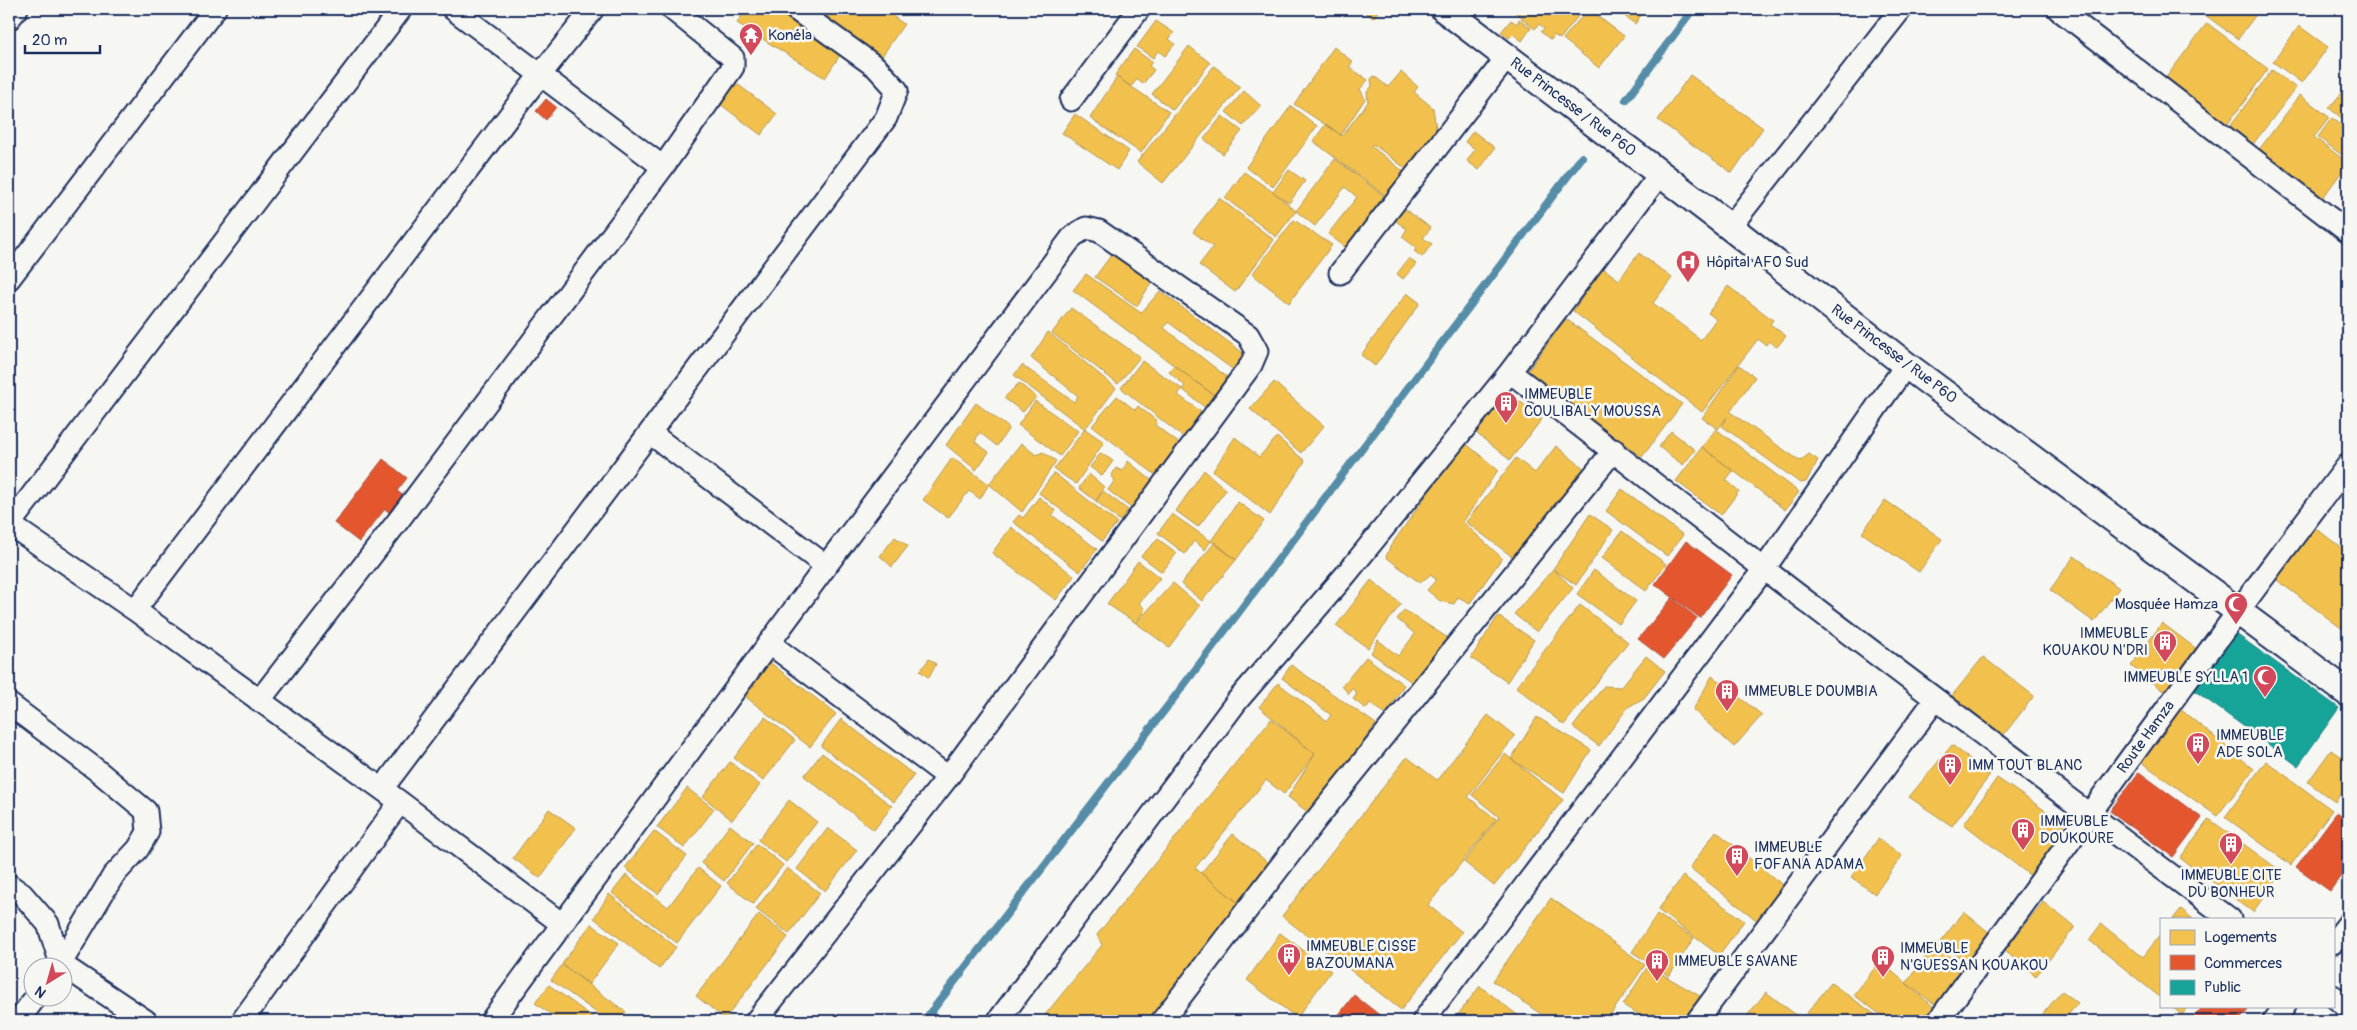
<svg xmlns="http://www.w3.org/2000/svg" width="2357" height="1030" font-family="Pangolin,sans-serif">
  <rect width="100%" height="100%" fill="#f6f6f2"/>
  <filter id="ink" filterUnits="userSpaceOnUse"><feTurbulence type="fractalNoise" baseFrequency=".02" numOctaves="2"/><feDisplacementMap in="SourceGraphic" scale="10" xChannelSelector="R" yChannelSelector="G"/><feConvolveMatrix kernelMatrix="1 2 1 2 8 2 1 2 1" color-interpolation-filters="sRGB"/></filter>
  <g filter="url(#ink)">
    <path fill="#f2c14e" stroke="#b29553" d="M746 9H774L842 52 825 78 737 23Z
      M807 9H882L904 24 880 59Z
      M1360 9H1380L1373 18Z
      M1483 9H1496L1491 15Z
      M1510 9H1525L1520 16Z
      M1528 9H1583L1581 12 1578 10 1576 13 1579 15 1560 39 1554 35 1551 40 1541 32 1544 28 1539 24 1535 29 1521 18 1525 13 1527 15 1529 12 1527 11Z
      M1588 9 1624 36 1599 68 1563 39Z
      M1615 9H1645L1635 24Z
      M2070 9H2092L2084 19Z
      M2197 9H2260L2238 39Z
      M1519 19 1531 28 1522 41 1513 34 1509 38 1501 32 1511 20 1517 24Z
      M1156 21 1174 33 1169 39 1175 44 1165 56 1158 51 1153 58 1137 47Z
      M2207 23 2268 69 2227 125 2165 79Z
      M2299 26 2328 47 2302 83 2273 62Z
      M1189 46 1210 63 1173 110 1152 94Z
      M1334 47 1353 62 1349 67 1368 80 1360 89 1365 99 1341 135 1294 104Z
      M1134 49 1152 62 1149 66 1154 70 1143 84 1137 79 1131 87 1115 75Z
      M1214 66 1240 87 1163 183 1137 162Z
      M2272 70 2296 88 2253 144 2229 127Z
      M1401 72 1418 87 1414 92 1433 108 1437 135 1409 171 1373 144 1371 146 1408 175 1390 199 1313 141 1326 124 1342 136 1368 102 1367 92 1372 86 1371 79 1374 76 1388 87Z
      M1690 75 1763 128 1732 173 1658 120Z
      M1117 77 1169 112 1141 153 1090 118Z
      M732 80 777 114 761 135 716 101Z
      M2348 85V123L2329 108Z
      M1244 91 1261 106 1243 126 1226 112Z
      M2300 95 2329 117 2314 137 2348 163 2322 199 2258 151Z
      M1291 106 1317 126 1273 187 1246 167Z
      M1075 114 1129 151 1117 170 1062 133Z
      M1222 116 1242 131 1223 154 1204 139Z
      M2332 118 2348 130 2347 159 2318 137Z
      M1473 131 1495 148 1479 170 1467 161 1475 149 1465 142Z
      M1335 159 1388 199 1349 250 1328 234 1357 197 1345 187 1315 226 1296 211Z
      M1289 170 1305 181 1289 203 1273 192Z
      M1244 172 1273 192 1296 211 1276 237 1225 198Z
      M1219 198 1274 240 1235 292 1199 265 1213 247 1193 232Z
      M1402 207 1431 228 1423 238 1432 244 1422 257 1414 251 1417 248 1402 237 1407 229 1393 219Z
      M1294 220 1332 245 1289 303 1252 274Z
      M1639 253 1672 278 1653 303 1701 340 1716 319 1708 313 1728 286 1773 320 1770 324 1786 336 1777 347 1769 341 1766 345 1758 339 1702 412 1573 311 1603 268 1619 280Z
      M1112 254 1152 281 1137 306 1095 277Z
      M1409 258 1416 264 1403 279 1397 274Z
      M1086 274 1141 313 1160 291 1246 355 1235 371 1168 322 1164 328 1227 377 1215 396 1073 290Z
      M1407 293 1420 303 1375 366 1361 355Z
      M1071 308 1140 357 1118 384 1052 333Z
      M1566 319 1682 404 1642 457 1527 372Z
      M1048 332 1116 388 1085 429 1014 375 1022 365 1074 402 1078 396 1031 358Z
      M1142 361 1182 389 1178 395 1204 414 1187 440 1121 388Z
      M1739 365 1755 377 1730 412 1800 461 1809 454 1818 460 1806 482 1800 483 1722 426 1727 417 1718 429 1702 418Z
      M1175 366 1215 396 1208 410 1182 389 1185 386 1169 372Z
      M1274 382 1324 426 1301 453 1250 409Z
      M1019 383 1036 397 1023 412 1004 398Z
      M1503 388 1542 419 1510 460 1471 429Z
      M1117 396 1135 410 1138 406 1157 421 1155 425 1181 445 1157 476 1092 426Z
      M1035 401 1078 431 1060 456 1018 425Z
      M976 403 1009 428 997 446 979 432 975 442 989 452 976 470 946 445Z
      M1085 429 1104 442 1076 484 1054 469Z
      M1716 429 1799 492 1785 510 1702 447Z
      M1671 431 1695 450 1683 465 1659 447Z
      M1235 437 1259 457 1277 437 1305 461 1270 515 1213 471Z
      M1464 442 1498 470 1463 522 1502 558 1470 603 1458 597 1454 604 1440 601 1427 590 1436 580 1431 574 1420 583 1386 557 1390 547Z
      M1021 443 1036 455 1043 452 1056 461 1022 512 989 484Z
      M1556 446 1591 474 1522 564 1466 522 1516 458 1535 473Z
      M1702 447 1733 471 1726 480 1739 491 1721 515 1676 481Z
      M1101 453 1113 461 1102 476 1090 467Z
      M952 458 989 484 980 499 969 491 948 518 923 500Z
      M1128 461 1152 481 1131 508 1108 490 1115 480 1111 477 1116 468 1122 471Z
      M1204 470 1226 490 1198 527 1176 511Z
      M1054 473 1117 523 1102 541 1039 493Z
      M1089 474 1104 487 1096 501 1079 488Z
      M1622 489 1683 535 1667 556 1606 511Z
      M1103 491 1128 510 1120 521 1096 501Z
      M1039 497 1056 511 1052 515 1097 549 1080 572 1013 522 1019 515 1023 518Z
      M1885 500 1942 539 1919 572 1862 533Z
      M1238 502 1264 521 1236 560 1211 541Z
      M1172 514 1211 541 1205 550 1194 541 1185 554 1158 533Z
      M1590 514 1613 530 1576 585 1553 569Z
      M2313 526 2348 553V633L2274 578Z
      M1011 527 1074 576 1056 600 992 553Z
      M1622 531 1666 564 1646 591 1602 558Z
      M895 537 908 546 892 567 880 556Z
      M1158 539 1177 553 1162 572 1141 556Z
      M1215 542 1236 560 1202 601 1181 584Z
      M2074 556 2119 588 2094 622 2050 590Z
      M1138 561 1160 578 1139 603 1145 609 1136 623 1107 604Z
      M1553 569 1573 588 1537 632 1514 614Z
      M1594 570 1636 601 1619 624 1577 594Z
      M1371 580 1401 604 1368 648 1336 626Z
      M1173 583 1200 606 1169 647 1136 623Z
      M1580 605 1628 642 1564 725 1516 687Z
      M1404 610 1448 638 1413 683 1371 653 1378 640 1398 656 1415 634 1397 619Z
      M1498 616 1534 640 1507 682 1471 658Z
      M2162 623 2198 650 2171 697 2131 666Z
      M1646 656 1665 671 1644 698 1628 707 1599 746 1573 727 1604 686 1621 687Z
      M1366 657 1404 685 1386 714 1370 703 1366 709 1353 699 1357 694 1352 688 1349 694 1342 686Z
      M1983 657 2034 696 2002 737 1951 697Z
      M929 659 936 664 929 678 920 671Z
      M768 661 836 714 810 747 742 694Z
      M1291 665 1376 724 1309 813 1288 797 1315 754 1259 707 1278 683 1327 721 1331 715 1282 678Z
      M1712 676 1762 715 1734 747 1693 710Z
      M2180 709 2254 769 2217 816 2141 762Z
      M1488 715 1515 736 1468 797 1496 819 1428 905 1462 932 1401 1010 1282 916 1407 757 1437 780Z
      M765 717 795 740 763 781 734 758Z
      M1537 717 1591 750 1564 793 1511 759Z
      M841 719 914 775 894 802 821 746Z
      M1271 719 1315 754 1284 794 1266 780 1195 868 1241 905 1147 1021H1040L1102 945 1097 935Z
      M1952 745 1990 775 1952 826 1909 797Z
      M2331 750 2348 762V784L2335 802 2308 782Z
      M822 753 892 806 874 830 804 776Z
      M1505 754 1563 800 1494 886 1464 862 1499 817 1472 795Z
      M2266 761 2332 810 2291 865 2225 817Z
      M730 762 760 785 732 820 703 797Z
      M1997 778 2065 824 2032 877 1964 824Z
      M687 788 714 809 684 848 657 827Z
      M789 800 817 822 786 862 758 840Z
      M549 809 576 828 540 878 513 858Z
      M2209 819 2282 872 2253 912 2180 858Z
      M730 825 753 843 724 881 701 863Z
      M828 828 857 850 825 891 797 869Z
      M654 831 687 856 658 894 625 868Z
      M1716 831 1785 887 1759 922 1690 868Z
      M1233 834 1272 866 1241 905 1201 873Z
      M1878 839 1902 856 1875 894 1851 877Z
      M757 844 783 865 753 904 727 883Z
      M698 868 721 886 677 943 612 893 626 875 668 907Z
      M787 868 820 893 789 934 756 909Z
      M1683 876 1744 921 1719 955 1658 910Z
      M609 894 676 947 659 969 594 918Z
      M1551 898 1645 965 1606 1021H1551L1493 981Z
      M2043 902 2075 927 2036 976 2005 950Z
      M2181 909 2193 919H2173Z
      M1964 912 1991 934 1967 963 1940 942Z
      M759 914 788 937 725 1019 696 996Z
      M1657 914 1694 938 1669 976 1632 952Z
      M591 924 619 943 589 984 562 964Z
      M2101 924 2143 957 2161 934V998L2089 940Z
      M1280 933 1331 971 1297 1018 1247 980Z
      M1936 943 1961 966 1937 1006 1906 983Z
      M1880 961 1936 1009 1926 1021H1889L1854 995Z
      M562 965 626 1012 619 1021H608L551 980Z
      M1648 966 1705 999 1688 1021H1649L1623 1005Z
      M1831 983 1884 1021H1817L1807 1013Z
      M549 985 598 1021H560L535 1003Z
      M1480 986 1525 1021H1453Z
      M2062 991 2078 1003 2063 1021H2037Z
      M1766 992 1796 1015 1791 1021H1743Z
      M2171 1006H2189L2182 1015Z
      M1805 1015 1814 1021H1800Z"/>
    <path fill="#e4572e" stroke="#a84b3c" d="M546 99 556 107 546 120 536 111Z
      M383 459 407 478 397 491 405 497 391 514 385 509 359 542 334 523Z
      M1686 541 1732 575 1700 618 1655 584Z
      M1672 598 1697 618 1664 659 1638 639Z
      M2139 772 2202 818 2173 857 2110 811Z
      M2337 812 2348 820V866L2330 891 2296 867Z
      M1354 995 1387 1021H1334Z
      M2203 1006H2243L2248 1010 2239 1021H2191Z"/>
    <path fill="#17a398" stroke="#188087" d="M2232 631 2339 708 2298 766 2191 688Z"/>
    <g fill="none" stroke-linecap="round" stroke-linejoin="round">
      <path stroke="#558ca7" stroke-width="8" d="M1626 100 1693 9
        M924 1021 1177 694 1582 157"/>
      <g stroke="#1b2f5e" stroke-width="25">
        <path id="minor" d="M453 9 663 167
          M2058 9 2348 232
          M9 19 17 9
          M1071 100 1139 9
          M1730 227 1901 9
          M1340 273 1508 56
          M9 279 215 9
          M1510 372C1600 440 1687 510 1776 578 1926 693 2078 806 2230 919
          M650 433 826 566
          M9 524 135 610 400 802 562 924
          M10 524 401 9
          M135 610 540 75 593 9
          M769 643 948 777
          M259 701 398 521 663 167 733 67V58L672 9
          M9 704 98 771 146 811 148 832 138 849 113 876 58 968
          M382 789 886 118 897 90 876 67 795 9
          M9 885 22 894 48 924 61 964 146 1021
          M2333 943 2348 924
          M2333 996 2348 1008
          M18 1021 35 998
          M242 1021 400 802
          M491 1021 826 566 1073 236 1086 228 1099 231 1248 335 1257 351 1251 365 948 777 756 1021
          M998 1021 1237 701 1348 572 1510 372 1660 174
          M1162 1021 1315 821 1614 450
          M1423 1021 1764 569 1906 365
          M1697 1021 1935 700
          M1938 1021C2075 836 2208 648 2348 465
          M2274 1021 2285 1006"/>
      </g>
      <g stroke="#1b2f5e" stroke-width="30">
        <path id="tertiary" d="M1444 9 1730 227 1906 365 2348 693"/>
      </g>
      <use href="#minor" stroke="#f6f6f2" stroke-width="21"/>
      <use href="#tertiary" stroke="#f6f6f2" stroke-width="26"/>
    </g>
  </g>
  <defs>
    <g id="temple-pin" transform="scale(1.25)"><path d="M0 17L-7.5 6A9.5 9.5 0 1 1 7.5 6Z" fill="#d1495b" stroke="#f6f6f2"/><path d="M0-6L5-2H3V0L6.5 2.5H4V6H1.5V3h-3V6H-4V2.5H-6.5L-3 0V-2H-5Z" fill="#fff"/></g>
    <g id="hospital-pin" transform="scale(1.25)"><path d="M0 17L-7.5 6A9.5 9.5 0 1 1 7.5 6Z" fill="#d1495b" stroke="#f6f6f2"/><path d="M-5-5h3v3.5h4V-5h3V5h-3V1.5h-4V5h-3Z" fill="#fff"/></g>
    <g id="building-pin" transform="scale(1.25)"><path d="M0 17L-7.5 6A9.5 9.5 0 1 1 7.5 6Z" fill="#d1495b" stroke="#f6f6f2"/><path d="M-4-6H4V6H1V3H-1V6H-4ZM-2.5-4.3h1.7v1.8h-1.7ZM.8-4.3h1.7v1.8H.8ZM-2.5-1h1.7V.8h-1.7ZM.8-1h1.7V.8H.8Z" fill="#fff"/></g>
    <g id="mosque-pin" transform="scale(1.25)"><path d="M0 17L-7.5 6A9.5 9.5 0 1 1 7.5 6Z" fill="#d1495b" stroke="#f6f6f2"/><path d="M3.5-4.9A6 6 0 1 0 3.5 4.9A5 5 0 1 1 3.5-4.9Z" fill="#fff"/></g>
  </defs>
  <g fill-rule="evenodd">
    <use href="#temple-pin" x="751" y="35"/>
    <use href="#hospital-pin" x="1688" y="262"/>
    <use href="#building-pin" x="1506" y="403"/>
    <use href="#mosque-pin" x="2236" y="604"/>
    <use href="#building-pin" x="2165" y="642"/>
    <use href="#mosque-pin" x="2265" y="677"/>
    <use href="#building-pin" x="1727" y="691"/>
    <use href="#building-pin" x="2198" y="744"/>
    <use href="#building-pin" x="1950" y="765"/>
    <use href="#building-pin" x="2023" y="830"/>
    <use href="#building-pin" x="2231" y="844"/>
    <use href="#building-pin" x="1737" y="856"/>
    <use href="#building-pin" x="1289" y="955"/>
    <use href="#building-pin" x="1883" y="957"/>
    <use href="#building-pin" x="1657" y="961"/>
  </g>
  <g text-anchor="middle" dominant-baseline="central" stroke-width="5" stroke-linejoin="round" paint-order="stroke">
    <g font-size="15" fill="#1b2f5e" stroke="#f6f6f2" text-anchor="start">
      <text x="768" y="35">Konéla</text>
      <text x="1706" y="262">Hôpital AFO Sud</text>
      <text x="1524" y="394">IMMEUBLE<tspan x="1524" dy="17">COULIBALY MOUSSA</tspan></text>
      <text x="2218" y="604" text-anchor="end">Mosquée Hamza</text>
      <text x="2148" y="633" text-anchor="end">IMMEUBLE<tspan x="2148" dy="17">KOUAKOU N'DRI</tspan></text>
      <text x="2248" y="677" text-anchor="end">IMMEUBLE SYLLA 1</text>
      <text x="1744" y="691">IMMEUBLE DOUMBIA</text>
      <text x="2216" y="735">IMMEUBLE<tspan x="2216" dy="17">ADE SOLA</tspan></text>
      <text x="1968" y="765">IMM TOUT BLANC</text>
      <text x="2040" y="821">IMMEUBLE<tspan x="2040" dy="17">DOUKOURE</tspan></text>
      <text x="1754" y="847">IMMEUBLE<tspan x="1754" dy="17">FOFANA ADAMA</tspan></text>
      <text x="2231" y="875" text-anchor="middle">IMMEUBLE CITE<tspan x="2231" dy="17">DU BONHEUR</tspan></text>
      <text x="1306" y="946">IMMEUBLE CISSE<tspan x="1306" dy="17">BAZOUMANA</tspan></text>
      <text x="1900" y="948">IMMEUBLE<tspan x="1900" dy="17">N'GUESSAN KOUAKOU</tspan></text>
      <text x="1674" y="961">IMMEUBLE SAVANE</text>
    </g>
    <g font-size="15" fill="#1b2f5e" stroke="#f6f6f2">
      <text transform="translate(1573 107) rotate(37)">Rue Princesse / Rue P60</text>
      <text transform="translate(1894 354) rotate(37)">Rue Princesse / Rue P60</text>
      <text transform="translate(2146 737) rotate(-54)">Route Hamza</text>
    </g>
  </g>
  <rect width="2357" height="1030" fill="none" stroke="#f6f6f2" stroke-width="30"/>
  <rect x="15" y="15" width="2327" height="1000" fill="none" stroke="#1b2f5e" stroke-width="2" filter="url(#ink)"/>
  <rect x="2160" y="918" width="175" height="90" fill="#f6f6f2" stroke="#9ea6b7"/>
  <rect x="2170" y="930" width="25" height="15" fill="#f2c14e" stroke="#9ea6b7"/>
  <text x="2204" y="942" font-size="15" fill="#1b2f5e">Logements</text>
  <rect x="2170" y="955" width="25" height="15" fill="#e4572e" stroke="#9ea6b7"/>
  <text x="2204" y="968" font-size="15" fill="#1b2f5e">Commerces</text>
  <rect x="2170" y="980" width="25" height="15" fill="#17a398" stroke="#9ea6b7"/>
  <text x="2204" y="992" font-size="15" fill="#1b2f5e">Public</text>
  <g transform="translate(48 982) rotate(217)"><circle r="24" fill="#f6f6f2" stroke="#9ea6b7"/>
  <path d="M0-4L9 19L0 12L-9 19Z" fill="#d1495b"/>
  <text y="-8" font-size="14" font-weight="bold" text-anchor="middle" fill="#1b2f5e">N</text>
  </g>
  <path d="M25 45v8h75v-8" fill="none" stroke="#1b2f5e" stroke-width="2.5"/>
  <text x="32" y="45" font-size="15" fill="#1b2f5e" stroke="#f6f6f2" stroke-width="4" paint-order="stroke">20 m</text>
</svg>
